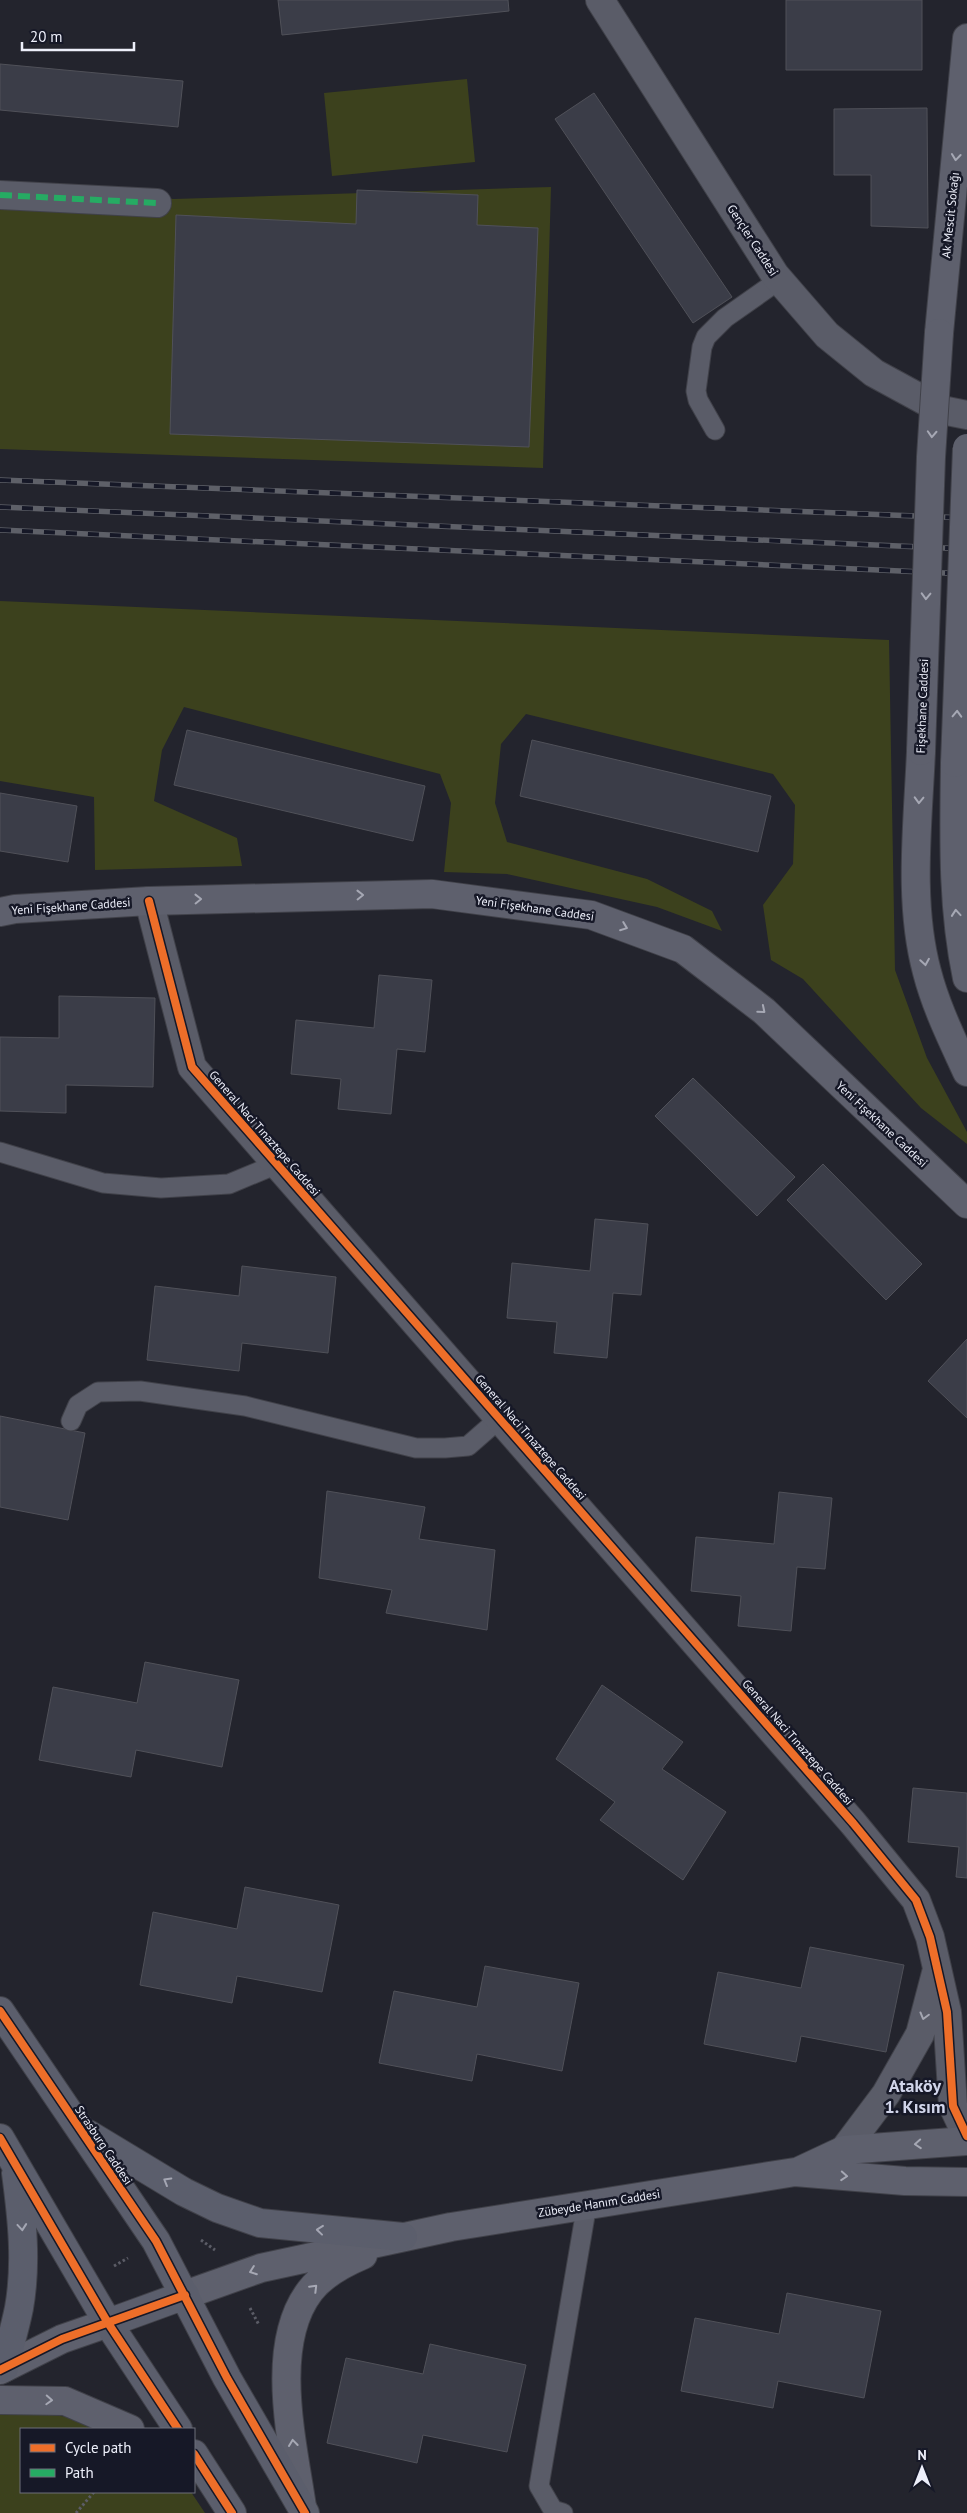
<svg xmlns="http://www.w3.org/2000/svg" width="967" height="2513" font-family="'PT Sans',sans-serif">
  <rect width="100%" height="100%" fill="#23242d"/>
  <path fill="#3c411d" d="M467 79 475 162 332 176 324 93Z
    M551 187 543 468 0 449V188L174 199Z
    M0 601 889 640 895 970 927 1058 967 1132V1144L921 1108 803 979 771 960 763 905 793 864 795 805 773 774 526 714 501 744 495 803 507 842 647 879 712 911 722 931 657 907 507 874 444 872 451 803 440 774 184 707 162 750 154 801 237 838 242 866 95 870 94 797 0 781Z
    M0 2408 68 2417 109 2429H21V2492H191L205 2513H0Z"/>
  <path fill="#3b3d48" stroke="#505159" d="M278 0H508L509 11 282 35Z
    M786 0H922V70H786Z
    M0 64 183 81 178 127 0 110Z
    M594 93 732 297 693 323 555 119Z
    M927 108 928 228 871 226V175H834V109Z
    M357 190 478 195 477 225 538 228 529 447 170 434 176 215 356 224Z
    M187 730 425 786 413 841 174 785Z
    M532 740 771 796 758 852 520 796Z
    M0 793 77 806 68 862 0 851Z
    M379 975 432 980 425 1052 397 1049 391 1114 338 1109 341 1079 291 1074 296 1020 374 1028Z
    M59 996 155 998 153 1087 66 1085V1113L0 1111V1037L59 1038Z
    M693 1078 795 1177 757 1216 655 1116Z
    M823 1164 922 1264 886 1300 787 1200Z
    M595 1219 648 1224 641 1295 613 1293 607 1358 554 1353 557 1322 507 1318 512 1263 590 1271Z
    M242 1266 336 1277 328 1353 242 1343 239 1371 147 1360 155 1286 239 1296Z
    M967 1339V1418L928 1381Z
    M0 1416 85 1433 68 1520 0 1507Z
    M327 1491 425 1507 419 1539 495 1550 487 1630 386 1613 392 1590 319 1578Z
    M779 1492 832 1498 825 1569 797 1567 791 1631 738 1626 741 1596 691 1591 696 1537 774 1544Z
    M145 1662 239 1680 222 1767 136 1750 131 1777 39 1760 53 1687 137 1703Z
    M602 1685 683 1742 662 1769 726 1812 683 1880 600 1820 615 1802 556 1759Z
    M913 1788 967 1793V1878L956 1877 959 1847 908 1842Z
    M245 1887 339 1905 322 1992 237 1976 232 2003 140 1985 153 1912 237 1929Z
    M810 1947 904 1965 886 2052 801 2036 796 2062 704 2044 718 1972 801 1988Z
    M485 1966 579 1983 562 2071 477 2054 472 2081 379 2063 394 1991 477 2007Z
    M787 2293 881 2311 864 2398 778 2381 773 2408 681 2391 695 2318 779 2334Z
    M430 2344 526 2365 507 2452 423 2435 417 2463 327 2443 346 2358 423 2374Z"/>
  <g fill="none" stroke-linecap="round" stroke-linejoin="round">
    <g stroke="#404149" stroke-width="21">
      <path id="lane" d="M715 430 698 400 696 391 702 347 706 337 725 318 779 280
        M0 1152 103 1183 161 1188 229 1184 277 1164
        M71 1421 78 1405 98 1392 140 1391 245 1406 416 1448H445L468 1446 500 1418
        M563 2513 553 2510 539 2486 587 2204"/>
    </g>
    <g stroke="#404149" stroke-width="30">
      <path id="street" d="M600 0 775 275 827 335 874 373 942 410 967 415
        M0 195 157 203
        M149 901 192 1067 853 1823 916 1900 930 1937 947 2012 953 2106 967 2136
        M844 2150 886 2094 920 2034 936 1973"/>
    </g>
    <g stroke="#404149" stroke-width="30">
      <path id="secondary" d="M939 333 967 38
        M921 751C918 823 908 902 927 972 936 1007 952 1039 967 1072
        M955 763C954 837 952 906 967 978
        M0 912 15 909 149 901 432 894 591 915 683 949 764 1011 967 1204
        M797 2172 844 2150 967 2141
        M185 2295 261 2268 451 2227 795 2172 905 2181 967 2182
        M0 2370 62 2339 108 2323
        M0 2400 65 2401 130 2429
        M302 2507C293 2444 268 2346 310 2291 323 2274 344 2263 363 2255"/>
    </g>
    <g stroke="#404149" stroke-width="30">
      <path id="primary" d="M0 2011 156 2241 227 2378 305 2513
        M88 2134 184 2192 217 2208 260 2223 403 2237
        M0 2138 108 2323 178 2429
        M108 2323 185 2295
        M4 2368C9 2348 15 2328 19 2308 27 2263 22 2218 16 2173
        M194 2454 232 2513"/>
    </g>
    <path stroke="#5b5c66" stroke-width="3" stroke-dasharray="2.5 2.5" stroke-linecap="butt" d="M201 2240 215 2250
      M114 2266 128 2258
      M250 2308 259 2325
      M76 2513 94 2492"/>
    <use href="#lane" stroke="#5a5c68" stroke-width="19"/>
    <use href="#street" stroke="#5a5c68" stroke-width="28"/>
    <use href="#secondary" stroke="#5e606d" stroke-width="28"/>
    <use href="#primary" stroke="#5b5e6c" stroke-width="28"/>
    <g stroke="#5e6068" stroke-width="5.5">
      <path id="rail" d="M0 480 967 518
        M0 507 967 549
        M0 530 967 574"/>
    </g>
    <use href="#rail" stroke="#161827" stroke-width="4" stroke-dasharray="11" stroke-linecap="butt"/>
    <g stroke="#404149" stroke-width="30" stroke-linecap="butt">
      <path id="secondary-bridge" d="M921 751 931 457 939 333
        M955 763 967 448"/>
    </g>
    <use href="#secondary-bridge" stroke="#5e606d" stroke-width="28"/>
    <path stroke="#26ab63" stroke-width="6" stroke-dasharray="12 6" stroke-linecap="butt" d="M0 195 157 203"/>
    <g stroke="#161827" stroke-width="11">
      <path id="cycleway" d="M149 901 192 1067 853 1823 916 1900 930 1937 947 2012 953 2106 967 2136
        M0 2011 156 2241 227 2378 305 2513
        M0 2138 108 2323 178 2429
        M0 2370 62 2339 185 2295
        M194 2454 232 2513"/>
    </g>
    <use href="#cycleway" stroke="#ee6e29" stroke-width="8"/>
  </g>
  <defs><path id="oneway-chevron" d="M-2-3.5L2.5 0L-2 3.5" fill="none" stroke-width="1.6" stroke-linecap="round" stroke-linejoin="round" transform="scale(1.25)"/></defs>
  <g stroke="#a6a8b4">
    <use href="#oneway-chevron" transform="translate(956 157) rotate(96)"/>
    <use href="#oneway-chevron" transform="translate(932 434) rotate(93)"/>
    <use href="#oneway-chevron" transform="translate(926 596) rotate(92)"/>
    <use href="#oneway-chevron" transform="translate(957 714) rotate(-88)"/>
    <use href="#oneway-chevron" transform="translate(919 800) rotate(92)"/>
    <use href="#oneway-chevron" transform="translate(360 895) rotate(-1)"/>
    <use href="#oneway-chevron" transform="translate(198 899) rotate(-1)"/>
    <use href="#oneway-chevron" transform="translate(956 913) rotate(-95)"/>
    <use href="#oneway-chevron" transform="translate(624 927) rotate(21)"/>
    <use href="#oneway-chevron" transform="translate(925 962) rotate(81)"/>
    <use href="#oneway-chevron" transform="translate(762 1010) rotate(40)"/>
    <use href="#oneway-chevron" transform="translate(918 2144) rotate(176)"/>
    <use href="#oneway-chevron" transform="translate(844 2176) rotate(4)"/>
    <use href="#oneway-chevron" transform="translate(253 2271) rotate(160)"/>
    <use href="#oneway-chevron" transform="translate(314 2288) rotate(-45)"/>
    <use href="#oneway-chevron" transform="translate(49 2400) rotate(3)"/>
    <use href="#oneway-chevron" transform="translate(293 2443) rotate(-97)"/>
  </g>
  <use stroke="#a4a6b1" href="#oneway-chevron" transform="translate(924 2016) rotate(105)"/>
  <g stroke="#a4a6b3">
    <use href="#oneway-chevron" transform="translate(167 2181) rotate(-150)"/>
    <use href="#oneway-chevron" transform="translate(22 2227) rotate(85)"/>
    <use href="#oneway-chevron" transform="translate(320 2230) rotate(-174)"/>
  </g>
  <g text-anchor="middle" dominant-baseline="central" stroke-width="5" stroke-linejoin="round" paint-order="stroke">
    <g font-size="12" fill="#edeffa" stroke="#161827">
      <text transform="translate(950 215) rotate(-84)">Ak Mescit Sokağı</text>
      <text transform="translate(753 240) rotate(57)">Gençler Caddesi</text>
      <text transform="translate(922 706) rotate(-88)">Fişekhane Caddesi</text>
      <text transform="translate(71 906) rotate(-4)">Yeni Fişekhane Caddesi</text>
      <text transform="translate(535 908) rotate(8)">Yeni Fişekhane Caddesi</text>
      <text transform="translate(882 1124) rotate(43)">Yeni Fişekhane Caddesi</text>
      <text transform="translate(265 1133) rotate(49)">General Naci Tınaztepe Caddesi</text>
      <text transform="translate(531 1437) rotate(49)">General Naci Tınaztepe Caddesi</text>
      <text transform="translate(798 1742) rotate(49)">General Naci Tınaztepe Caddesi</text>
      <text transform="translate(104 2145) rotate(56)">Strasburg Caddesi</text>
      <text transform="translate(599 2203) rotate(-9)">Zübeyde Hanım Caddesi</text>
    </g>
    <g font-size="18" font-weight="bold" fill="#d1d5ea" stroke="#161827">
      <text x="915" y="2085">Ataköy<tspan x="915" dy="21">1. Kısım</tspan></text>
    </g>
  </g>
  <rect x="20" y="2428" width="175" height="65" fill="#161827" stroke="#6c6e7b"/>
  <rect x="30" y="2444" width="25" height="8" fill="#ee6e29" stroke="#6c6e7b"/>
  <text x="65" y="2453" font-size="15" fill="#edeffa">Cycle path</text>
  <rect x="30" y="2469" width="25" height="8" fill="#26ab63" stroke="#6c6e7b"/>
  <text x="65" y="2478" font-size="15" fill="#edeffa">Path</text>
  <g transform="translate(922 2468)" stroke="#161827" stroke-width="4" paint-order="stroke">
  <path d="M0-4L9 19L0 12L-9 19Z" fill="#edeffa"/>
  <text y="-8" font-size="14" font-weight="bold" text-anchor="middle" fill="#edeffa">N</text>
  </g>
  <path d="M22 42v8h112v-8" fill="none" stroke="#edeffa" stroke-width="2.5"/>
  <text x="30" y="42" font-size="15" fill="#edeffa" stroke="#161827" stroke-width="4" paint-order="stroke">20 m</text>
</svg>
